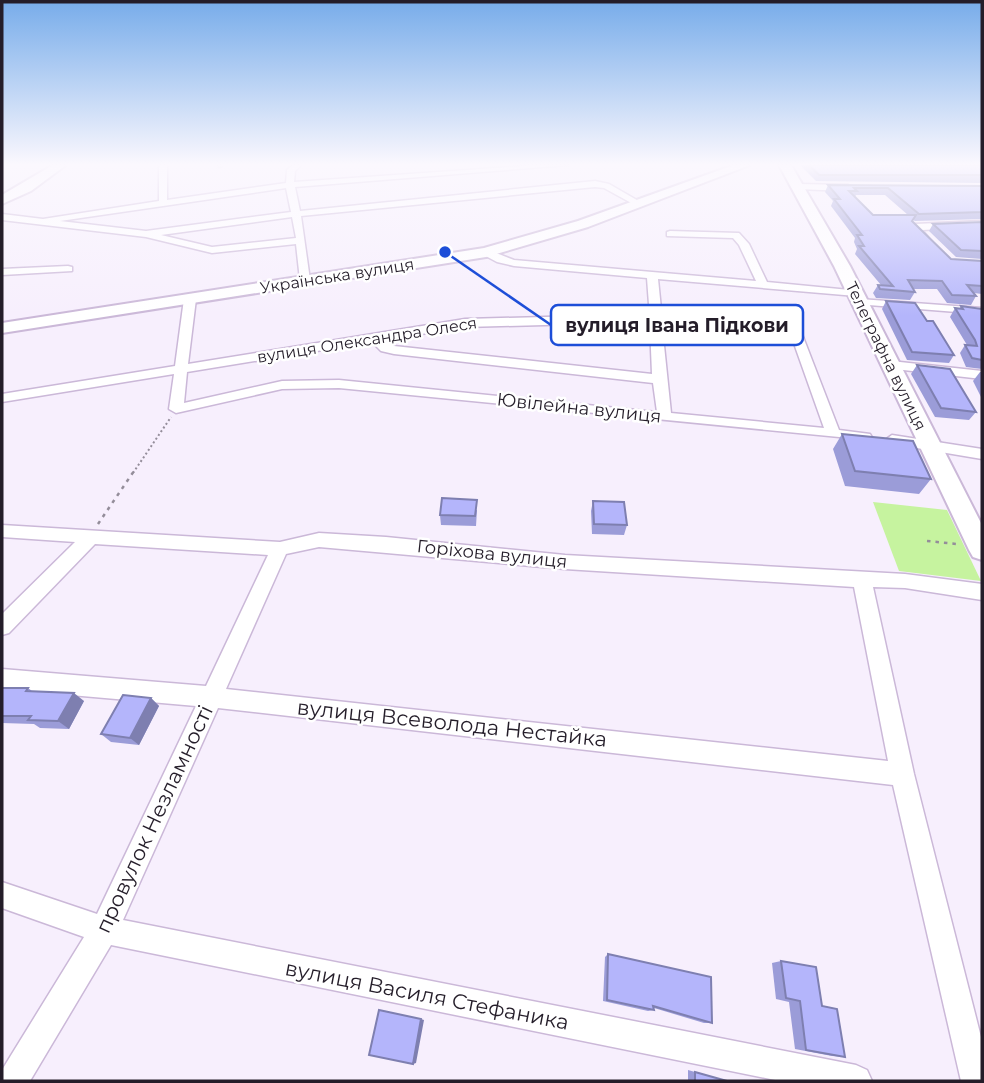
<svg xmlns="http://www.w3.org/2000/svg" width="984" height="1083" font-family="Montserrat,sans-serif">
  <rect width="100%" height="100%" fill="#f7effd"/>
  <path fill="#c6f39f" d="M873 502 947 510 981 581 899 571Z"/>
  <g fill="none" stroke-linecap="round" stroke-linejoin="round">
    <g stroke="#cbb8d8" stroke-width="3">
      <path id="lane" d="M218 165H222V166L219 167Z"/>
    </g>
    <g stroke="#cbb8d8" stroke-width="3">
      <path id="street" d="M159 165H167V200L286 183 287 170 293 165H301L295 171 294 182 537 165H568L295 187 300 211 595 181 609 184 642 203 635 205 604 188 595 187 301 216 310 280 305 283 300 280 296 244 212 253 146 237 2 220V214L43 219 159 201ZM286 188 291 212 146 231 60 221ZM292 217 296 238 212 247 161 235Z
        M799 184 848 185 852 188 848 191 796 189Z
        M982 221V227L922 230 932 242 927 245 910 227 915 224Z
        M670 231 739 233 749 244 767 282 860 291V295L856 296 658 279 662 319 800 329 839 430 870 434 872 437 870 440 339 388 282 389 176 413 169 409 174 374 2 402V394L175 366 184 299 190 296 196 299 188 364 465 319 581 316 650 318 647 278 514 266 497 262 482 254V250L486 249 514 260 756 281 739 245 733 238 667 236V232ZM581 324 650 325 652 374 394 346 384 340 465 327ZM662 326 791 335 824 428 671 413ZM372 342 381 351 394 354 653 383 657 412 339 380 282 381 184 403 187 372Z
        M68 266 72 267V271L2 275V269Z
        M860 299 982 308V314L856 304 854 302Z
        M891 361 982 371V379L886 368 884 365Z
        M892 435 982 449V459L887 443 885 440Z
        M2 525 280 542 319 533 386 537 565 555 905 574 982 584V600L905 588 873 587 914 774 982 1041V1081H961L893 785 218 708 123 920 856 1065 867 1070 872 1081H780L111 945 30 1081H2V1070L84 937 2 908V882L97 914 196 706 2 689V669L206 686 268 555 95 544 9 633 2 635V614L75 542 2 537ZM319 547 565 569 854 587 888 761 226 689 286 554Z"/>
    </g>
    <g stroke="#cbb8d8" stroke-width="4">
      <path id="secondary" d="M53 165H66L31 191 2 204V195Z
        M734 165H750L588 227 486 257 2 333V323L484 248 578 221Z
        M779 165H791L850 266 982 525V560L973 557 969 550 834 266Z"/>
    </g>
    <path stroke="#948d9a" stroke-width="2" stroke-dasharray="2 2.5" stroke-linecap="butt" d="M133 473 171 417"/>
    <path stroke="#948d9a" stroke-width="2.5" stroke-dasharray="3.5 5" stroke-linecap="butt" d="M98 524 134 471
      M927 541 957 544"/>
    <use href="#lane" fill="#fff" fill-rule="evenodd"/>
    <use href="#street" fill="#fff" fill-rule="evenodd"/>
    <use href="#secondary" fill="#fff" fill-rule="evenodd"/>
  </g>
  <path fill="#9b9cd8" fill-rule="evenodd" d="M800 165H982V183L816 181Z
    M828 185 982 186V219L915 221 913 220V222L951 259 982 261V294L974 293 976 296 971 305 947 303 937 289H913L915 292 910 300 876 298 873 293 878 285H881L855 254 857 249 854 242 855 238 831 206 833 201 825 192ZM856 195H885L908 215H873L855 197Z
    M982 222V259L956 257 929 231 933 224Z
    M886 301 927 321 954 355 949 363 907 360 882 309Z
    M961 306 982 309V369L966 367 960 353 965 345H967L950 317 955 308 959 309Z
    M917 365 976 412 969 420 935 417 911 374Z
    M980 372H982V399L973 381Z
    M842 434 931 479 919 494 845 486 833 449Z
    M593 501 627 525 624 535 592 534 591 511Z
    M477 510 476 526 441 525 440 515Z
    M2 688H28L32 691 84 701 69 729 40 728 34 724 2 723Z
    M151 698 159 706 139 745 111 742 101 734Z
    M608 954 712 1023H704L654 1008V1010L648 1011 603 1001 605 957Z
    M781 961 822 1006 845 1057 832 1056 795 1049 789 1002 776 999 772 963Z
    M688 1070 695 1072 727 1081H688Z"/>
  <path fill="#7e7fb0" d="M74 693 84 701 69 729 58 721Z
    M151 698 159 706 139 745 130 738Z
    M421 1019 424 1020 416 1063 413 1064Z"/>
  <path fill="#b4b5fb" stroke="#7e7fb0" stroke-width="2" d="M809 165H982V175H819Z
    M828 185 982 186V212L919 214 888 188H854L857 191H849L873 215H916L912 221 951 259 982 261V286L967 285 976 296 952 295 942 281 908 280 915 292 880 289 878 285 893 286 859 246H864L857 235H862L834 199H840Z
    M982 222V251L961 250 933 224Z
    M886 301 915 303 927 321H933L954 355 912 352Z
    M961 306 982 309V360L972 358 965 345 977 346 975 340 955 308 963 309Z
    M917 365 950 369 976 412 941 408Z
    M842 434 913 441 931 479 855 471Z
    M442 498 477 500 475 516 440 515Z
    M593 501 624 502 627 525 594 524Z
    M2 688H28L26 691 74 693 58 721 28 720 31 716H2Z
    M123 695 151 698 130 738 101 734Z
    M608 954 711 977 712 1023 653 1006 654 1010 607 1000Z
    M781 961 816 967 822 1006 837 1009 845 1057 806 1050 800 1001 786 998Z
    M379 1010 421 1019 413 1064 369 1055Z
    M695 1072 727 1081H695Z"/>
  <linearGradient id="sky" x2="0" y2="1"><stop stop-color="#77acea"/><stop offset="0.52" stop-color="#fbf8fe"/><stop offset="1" stop-color="#fbf8fe" stop-opacity="0"/></linearGradient>
  <rect width="984" height="316" fill="url(#sky)"/>
  <g text-anchor="middle" dominant-baseline="central" stroke-width="5" stroke-linejoin="round" paint-order="stroke">
    <g font-size="16" fill="#241d29" stroke="#fff">
      <text transform="translate(337 276) rotate(-9)">Українська вулиця</text>
      <text transform="translate(367 340) rotate(-9)">вулиця Олександра Олеся</text>
      <text transform="translate(886 356) rotate(64)">Телеграфна вулиця</text>
    </g>
    <g font-size="18" fill="#241d29" stroke="#fff">
      <text transform="translate(579 408) rotate(6)">Ювілейна вулиця</text>
      <text transform="translate(492 554) rotate(6)">Горіхова вулиця</text>
    </g>
    <g font-size="21" fill="#241d29" stroke="#fff">
      <text transform="translate(452 723) rotate(6)">вулиця Всеволода Нестайка</text>
      <text transform="translate(154 819) rotate(-65)">провулок Незламності</text>
      <text transform="translate(427 995) rotate(11)">вулиця Василя Стефаника</text>
    </g>
  </g>
  <path fill="none" stroke="#1d4ed8" stroke-width="2.5" d="M445 252L551 325"/>
  <circle fill="#1d4ed8" stroke="#fff" stroke-width="2.5" cx="445" cy="252" r="7"/>
  <rect fill="#fff" stroke="#1d4ed8" stroke-width="2.5" x="551" y="305" width="252" height="40" rx="7"/>
  <g font-size="19" text-anchor="middle" font-weight="bold" fill="#241d29">
    <text x="677" y="332">вулиця Івана Підкови</text>
  </g>
  <rect width="984" height="1083" fill="none" stroke="#241d29" stroke-width="7"/>
</svg>
